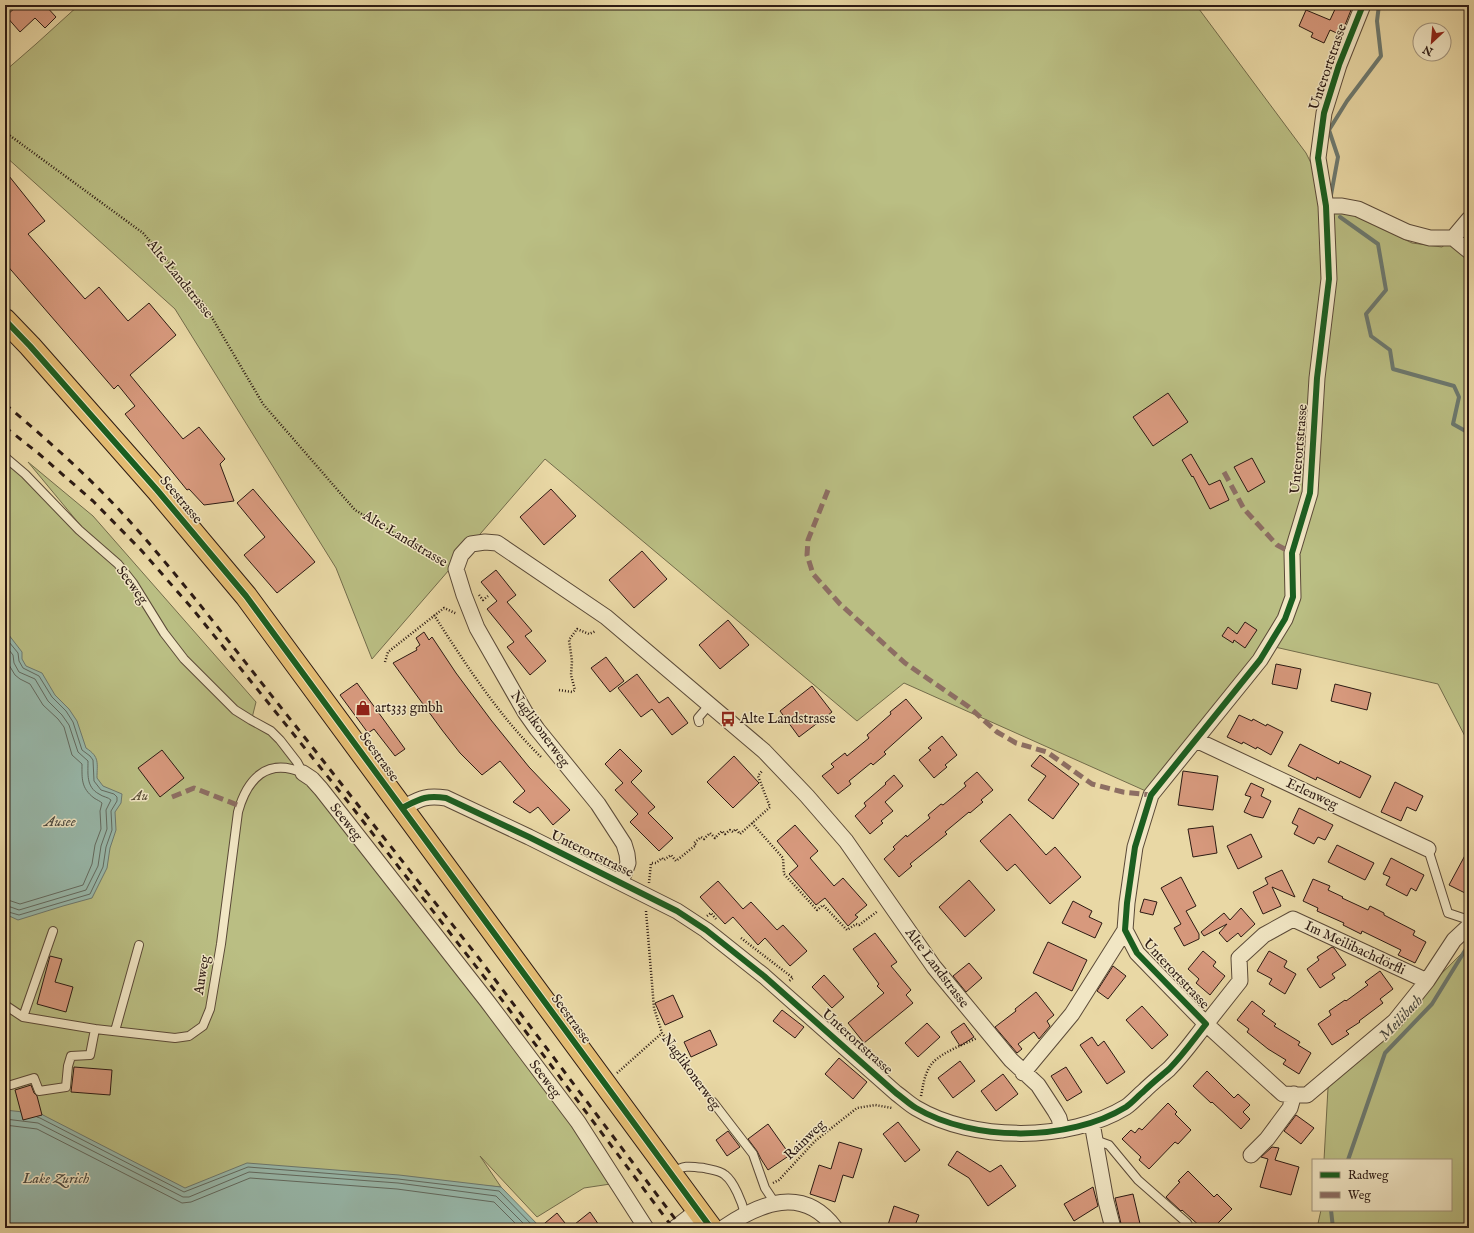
<svg xmlns="http://www.w3.org/2000/svg" width="1474" height="1233" font-family="'IM FELL English',serif">
  <rect width="100%" height="100%" fill="#e9d8a5"/>
  <filter id="stains"><feTurbulence type="fractalNoise" baseFrequency=".005" numOctaves="4"/><feColorMatrix values="0 0 0 0 .2 0 0 0 0 .09 0 0 0 0 .02 0 0 0 .5 -.17"/></filter>
  <radialGradient id="worn" r=".72"><stop offset=".6" stop-color="#630" stop-opacity="0"/><stop offset="1" stop-color="#630" stop-opacity=".3"/></radialGradient>
  <path fill="#babe83" stroke="#736c4b" d="M79 5H1196L1306 153 1336 213 1346 211 1412 243 1442 247 1453 238 1469 219V744L1438 684 1266 645 1148 792 904 683 857 721 545 459 372 659 336 568 175 309 5 156V71L36 44Z
    M5 451 81 526 28 462 93 516 256 702 252 718 280 740 617 1183 584 1188 537 1217 480 1156 501 1187 477 1185 246 1228 5 1111Z
    M1466 949 1469 953V997L1465 1003 1469 1005V1228H1317L1321 1210H1451V1160H1324L1328 1088Z"/>
  <path fill="#98b9ac" stroke="#6d796f" d="M5 630 22 652V659L26 666 42 673 55 695 69 709 77 721 86 748C100 757 97 763 97 778L103 786 122 794 121 803 115 812 116 830 110 848 107 868 92 898 63 906 18 920 5 914Z
    M5 1110 41 1114 185 1188 247 1163 399 1175 501 1187 541 1228H5Z"/>
  <g fill="none" stroke-linecap="round" stroke-linejoin="round">
    <path stroke="#626a60" stroke-width="1" d="M5 637 18 653 19 661 23 668 39 676 52 697 66 711 73 722 82 750 90 756 93 760 94 781 101 790 114 794 117 797V801L111 811 112 830 106 847 103 867 90 894 19 915 5 911
      M5 645 13 655 14 663 19 672 35 679 48 701 62 715 69 725 78 752 88 761C88 774 86 787 99 794 103 797 108 797 111 800L106 810 107 829 101 846 98 866 86 890 19 910 5 905
      M5 655 7 658 9 665 15 675 20 679 30 684 43 705 58 719 64 727 72 755 82 764C82 779 81 788 94 798 97 800 100 801 102 803L100 811 101 829 95 845 92 864 83 885 20 904 5 899
      M37 1117 40 1118 184 1192 248 1167 398 1179 499 1191 535 1228
      M5 1119 38 1123 183 1197H189L249 1172 398 1183 496 1196 528 1228
      M5 1125 37 1129 182 1203 191 1202 250 1178 397 1189 494 1202 520 1228"/>
    <path stroke="#6d796f" stroke-width="4" d="M1331 195 1338 157 1329 130 1347 101 1381 56 1377 21 1379 5
      M1340 217 1378 244 1386 290 1366 314 1371 336 1390 350 1393 369 1454 386 1459 397 1453 424 1469 433
      M1348 1160 1385 1053 1432 1004 1469 944
      M1331 1210 1333 1228"/>
  </g>
  <path fill="#d7997d" stroke="#2c1a13" d="M18 5H45L56 17 45 28 35 18 20 32 6 16Z
    M1337 5H1340L1351 10 1341 35 1330 30 1324 43 1311 37 1313 33 1299 26 1306 10 1330 20Z
    M5 171 45 221 28 234 85 299 99 287 128 321 149 303 176 335 130 375 183 439 199 427 225 459 220 464 234 501 204 505 189 489 187 490 125 414 135 406 118 385 114 389 5 263Z
    M1168 393 1188 422 1153 446 1133 417Z
    M1191 454 1209 485 1220 480 1229 500 1210 509 1193 476 1192 477 1182 460Z
    M1252 458 1265 482 1248 492 1234 467Z
    M253 489 315 562 277 593 244 555 265 537 237 503Z
    M551 489 576 516 544 545 520 517Z
    M642 551 667 579 634 608 609 580Z
    M496 570 516 595 507 602 532 631 525 636 546 661 530 675 507 647 514 642 487 609 497 601 481 582Z
    M728 620 749 645 720 669 699 645Z
    M1245 622 1257 630 1245 648 1234 640 1233 643 1222 636 1228 627 1237 634Z
    M424 632 429 640 432 637 456 673 491 720 529 767 570 810 553 825 538 807 530 813 513 802 525 791 500 761 482 775 460 753 442 730 393 663 417 650 416 648 420 645 416 638Z
    M606 657 624 681 610 692 591 668Z
    M1276 664 1301 669 1297 689 1272 684Z
    M637 674 659 703 668 697 688 723 672 735 652 709 641 717 618 688Z
    M357 683 405 749 395 756 374 729 368 733 340 695Z
    M1335 684 1371 693 1367 710 1331 701Z
    M812 686 832 712 799 737 780 711Z
    M906 699 922 718 884 752 886 754 873 765 871 763 849 781 851 784 838 794 822 776 834 767 831 764 845 753 847 756 869 738 867 735 891 714 890 712Z
    M1239 715 1252 721 1253 719 1266 726 1267 724 1283 732 1271 755 1257 747 1256 749 1243 742 1242 744 1227 737Z
    M942 736 957 755 945 765 947 767 934 778 919 760 931 750 928 748Z
    M1300 744 1339 764 1340 761 1371 776 1360 798 1317 777 1316 780 1288 766Z
    M620 749 642 771 631 782 655 807 648 813 673 838 659 851 630 822 638 814 615 790 623 783 605 764Z
    M162 750 184 778 160 797 138 768Z
    M1040 755 1079 784 1053 819 1028 800 1046 776 1031 766Z
    M734 756 759 783 733 808 707 782Z
    M1183 771 1218 776 1213 810 1178 805Z
    M977 772 993 790 981 800 983 802 970 813 969 812 945 832 947 834 910 864 912 866 899 877 884 859 895 849 893 847 906 835 907 837 930 818 928 815 941 804 943 805 966 786 964 783Z
    M894 775 903 786 885 802 893 811 881 821 883 823 870 834 855 816 866 806 864 803 886 784 885 783Z
    M1395 782 1423 796 1416 811 1407 807 1401 821 1381 812Z
    M1251 783 1264 789 1261 796 1271 801 1263 818 1253 816 1244 812 1251 797 1245 795Z
    M1299 808 1333 825 1325 840 1318 837 1314 844 1294 834 1298 826 1292 823Z
    M1010 814 1046 855 1055 847 1081 877 1050 904 1015 864 1007 871 980 841Z
    M795 825 818 851 810 858 834 886 843 878 867 905 855 915 858 917 848 926 825 898 816 905 789 874 798 866 777 841Z
    M1213 826 1217 853 1193 857 1188 829Z
    M1251 834 1262 857 1238 869 1227 846Z
    M1337 845 1374 863 1365 880 1328 862Z
    M1469 848V895L1449 885Z
    M1391 858 1424 875 1416 891 1411 888 1407 896 1386 885 1390 877 1383 874Z
    M1282 870 1295 897 1272 887 1281 906 1263 914 1253 892 1268 884 1265 878Z
    M1181 877 1196 906 1186 911 1199 934V939L1184 946 1174 928 1181 924 1161 888Z
    M1313 879 1330 886 1328 890 1343 897 1342 898 1368 910 1370 906 1384 913V915L1415 931 1413 935 1426 942 1415 963 1398 955 1401 950 1362 931 1361 934 1343 925 1344 923 1317 911 1318 908 1303 901Z
    M969 880 995 910 965 937 939 907Z
    M718 881 743 909 751 902 777 930 783 925 807 951 790 966 765 938 758 945 733 917 725 924 700 897Z
    M1144 899 1157 902 1153 915 1140 912Z
    M1073 901 1092 911 1089 917 1102 923 1095 938 1062 923Z
    M1241 908 1255 924 1241 937 1238 933 1227 942 1219 933 1227 924 1204 936 1201 932 1224 913 1230 920Z
    M875 933 897 962 891 966 911 990 906 995 913 1003 864 1043 848 1023 884 993 877 986 879 984 853 949Z
    M1048 942 1087 960 1072 991 1033 973Z
    M1332 947 1334 948 1346 965 1332 974 1335 978 1320 988 1307 969 1319 960 1317 957Z
    M1203 951 1216 962 1213 966 1225 976 1210 995 1196 983 1199 979 1188 969Z
    M1269 951 1287 961 1284 967 1296 974 1285 994 1269 984 1272 979 1257 971Z
    M50 956 62 959 55 982 73 987 66 1012 37 1004Z
    M969 963 982 978 966 992 953 976Z
    M1113 966 1126 976 1108 999 1097 991Z
    M1380 971 1393 989 1380 999 1383 1003 1359 1021 1360 1022 1346 1031 1349 1034 1332 1045 1318 1024 1331 1015 1329 1011 1345 1000 1346 1001 1368 985 1365 982Z
    M824 975 844 997 832 1008 812 987Z
    M1036 992 1054 1015 1047 1021 1050 1026 1039 1039 1034 1032 1018 1044 1022 1049 1017 1053 995 1027 1016 1011 1015 1009Z
    M673 995 683 1017 665 1025 655 1003Z
    M1252 1001 1265 1011 1262 1014 1276 1024 1274 1026 1300 1042 1298 1045 1311 1053 1299 1074 1283 1064 1286 1060 1268 1049 1247 1032 1249 1029 1237 1020Z
    M1142 1006 1168 1035 1152 1049 1126 1020Z
    M782 1010 804 1027 795 1038 773 1021Z
    M927 1023 940 1037 918 1057 905 1043Z
    M964 1023 974 1037 960 1046 951 1032Z
    M710 1030 717 1045 691 1057 684 1042Z
    M1092 1037 1098 1046 1104 1041 1125 1072 1107 1084 1080 1045Z
    M839 1058 867 1082 853 1099 825 1074Z
    M960 1061 975 1081 953 1098 938 1078Z
    M74 1067 112 1070 110 1095 71 1092Z
    M1066 1067 1082 1092 1067 1101 1051 1076Z
    M1207 1071 1234 1098 1238 1094 1250 1105 1243 1112 1250 1119 1241 1129 1212 1102 1211 1103 1193 1086Z
    M1003 1074 1018 1094 996 1111 981 1091Z
    M31 1085 34 1093 37 1096 42 1115 23 1120 15 1090Z
    M1168 1103 1177 1112 1175 1114 1191 1130 1178 1144 1175 1142 1149 1169 1139 1160 1141 1157 1122 1139 1131 1130 1135 1133 1139 1128 1142 1130Z
    M1296 1115 1314 1128 1301 1144 1284 1131Z
    M898 1122 920 1150 905 1162 883 1134Z
    M768 1124 790 1155 768 1170 761 1159 757 1151 748 1139Z
    M728 1131 740 1147 727 1156 716 1140Z
    M839 1142 862 1149 853 1178 843 1175 835 1202 810 1194 819 1165 831 1169Z
    M1272 1147 1279 1148 1275 1160 1299 1167 1291 1195 1260 1187 1268 1159 1261 1157Z
    M957 1151 990 1172 1001 1165 1016 1186 988 1206 969 1178 948 1165Z
    M1188 1171 1214 1197 1217 1194 1232 1209 1213 1228H1202L1182 1210 1181 1211 1166 1197 1180 1182 1178 1181Z
    M1093 1187 1098 1206 1074 1221 1064 1204Z
    M1133 1194 1141 1228H1122L1115 1198Z
    M894 1206 919 1215 914 1228H887Z
    M590 1212 601 1228H570Z
    M557 1213 569 1228H539Z"/>
  <g fill="none" stroke-linecap="round" stroke-linejoin="round">
    <g stroke="#5b4a38" stroke-width="10">
      <path id="lane" d="M5 457 25 474 79 530 118 564 133 583 164 633 184 659 235 710 251 720 271 731 280 740 297 762 303 773
        M699 722 698 718 710 704
        M1428 849 1448 913 1466 919 1468 926
        M5 1005 23 1017 95 1029 175 1038 189 1036 203 1026 210 1009 221 944 238 812C247 779 267 757 303 773
        M23 1017 53 931
        M115 1031 139 945
        M11 1085 34 1078 39 1091 66 1087 68 1066 71 1056 90 1055 95 1029
        M713 1102 753 1154 765 1188 775 1203
        M1095 1140 1109 1145 1138 1180 1187 1223 1190 1228
        M671 1173C684 1165 689 1166 704 1168 711 1170 719 1170 725 1175 734 1182 742 1202 745 1214"/>
    </g>
    <g stroke="#5b4a38" stroke-width="17">
      <path id="street" d="M1326 206H1342L1358 209 1407 232 1430 238H1453L1469 219
        M1453 238 1469 251
        M1196 740 1428 849
        M303 773 312 779 321 789 487 1001 578 1122 646 1228
        M402 808C420 799 425 795 446 798L529 837 677 911 706 930 764 976 896 1093C903 1098 909 1104 916 1108 973 1142 1069 1142 1126 1107 1132 1103 1138 1096 1144 1091 1152 1083 1161 1076 1169 1069 1183 1055 1194 1039 1206 1024L1137 953 1125 930 1127 903 1135 847 1151 795 1260 660 1285 619 1293 597 1292 553 1310 493 1317 378 1329 279 1326 206 1318 158 1324 113 1339 65 1363 5
        M621 882 628 863 627 854 624 844 598 804 537 729 525 712 477 628 464 595 456 569 461 555 471 544 485 542 497 543 606 617 764 751 807 796 846 841 934 967 1011 1060 1038 1085 1055 1111 1059 1118 1062 1130
        M1293 919 1427 981 1395 1021 1307 1095 1283 1094 1206 1024 1240 981 1239 958 1264 935Z
        M1427 981 1454 940 1469 926
        M1023 1073 1072 1014 1125 930
        M1092 1123 1106 1201 1113 1228
        M1251 1155 1267 1139 1290 1108 1294 1094
        M675 1228 697 1211
        M723 1228C760 1203 803 1185 835 1228"/>
    </g>
    <g stroke="#2c1a13" stroke-width="24">
      <path id="primary" d="M5 320 30 346 157 490 246 596 711 1228"/>
    </g>
    <path stroke="#2c1a13" stroke-width="2.5" stroke-dasharray="1 2" stroke-linecap="butt" d="M5 132 143 233 204 304 263 404 355 510 445 563
      M479 595 483 600 488 596
      M434 615C466 665 499 716 541 757
      M385 662 388 652 444 608 457 614
      M559 690 572 692 575 690 571 675 572 661 569 640 577 629 589 634 596 631
      M752 823 783 858 784 874 817 910 823 905 847 930 856 924 859 925 878 911
      M649 883 651 863H656L662 858 664 860 671 855 676 861 696 845 694 843 701 837 704 839 710 833 715 838 722 831 725 834 730 830 733 832 736 829 740 834 770 807 758 776 762 771
      M646 911 654 1008 662 1033 708 1095
      M707 916 711 913 716 919
      M741 938 793 978 789 981
      M617 1073 662 1033
      M921 1096C923 1086 924 1077 929 1068 936 1054 963 1045 977 1038
      M773 1183 779 1180 815 1141 857 1108 875 1105 892 1108"/>
    <use href="#lane" stroke="#f1e6c4" stroke-width="8"/>
    <use href="#street" stroke="#f1e6c4" stroke-width="15"/>
    <use href="#primary" stroke="#e4bc72" stroke-width="22"/>
    <path stroke="#2c1a13" stroke-width="3" stroke-dasharray="7 7" stroke-linecap="butt" d="M5 404C38 432 70 460 100 490 135 525 166 563 197 601L478 957 682 1228
      M5 427 38 453 93 501 141 550 191 607 345 798 499 996 673 1228"/>
    <path stroke="#8d6e63" stroke-width="5" stroke-dasharray="10 5" stroke-linecap="butt" d="M1224 472 1244 509 1277 545 1292 553
      M828 490 808 540 807 555 813 574 840 604 905 663 969 707 997 732 1016 743 1047 752 1092 784 1123 792 1151 795
      M172 797 194 788 240 806"/>
    <g stroke="#f1e6c4" stroke-width="8">
      <path id="cycleway" d="M5 320 30 346 157 490 246 596 711 1228
        M402 808C420 799 425 795 446 798L529 837 677 911 706 930 764 976 896 1093C903 1098 909 1104 916 1108 973 1142 1069 1142 1126 1107 1132 1103 1138 1096 1144 1091 1152 1083 1161 1076 1169 1069 1183 1055 1194 1039 1206 1024L1137 953 1125 930 1127 903 1135 847 1151 795 1260 660 1285 619 1293 597 1292 553 1310 493 1317 378 1329 279 1326 206 1318 158 1324 113 1339 65 1363 5"/>
    </g>
    <use href="#cycleway" stroke="#1b5e20" stroke-width="6"/>
  </g>
  <defs>
    <g id="shop-bare" transform="scale(1.2)"><path d="M-5-2.5h2.3a2.7 3.5 0 0 1 5.4 0H5L5.5 6h-11ZM-1.5-2.5h3a1.5 2.3 0 0 0-3 0Z" fill="#8f2418" stroke="#f1e6c4" stroke-width="2.5" paint-order="stroke"/></g>
    <g id="bus-bare" transform="scale(1.2)"><path d="M-5-6H5V4H4V6H2V4H-2V6H-4V4H-5ZM-3.5-4V0h7V-4ZM-3.5 1.2v1.5H-2V1.2ZM2 1.2v1.5H3.5V1.2Z" fill="#8f2418" stroke="#f1e6c4" stroke-width="2.5" paint-order="stroke"/></g>
  </defs>
  <g fill-rule="evenodd">
    <use href="#shop-bare" x="363" y="708"/>
    <use href="#bus-bare" x="728" y="719"/>
  </g>
  <g text-anchor="middle" dominant-baseline="central" stroke-width="3" stroke-linejoin="round" paint-order="stroke">
    <g font-size="14" fill="#2c1a13" stroke="#f1e6c4">
      <text transform="translate(1328 67) rotate(-71)">Unterortstrasse</text>
      <text transform="translate(180 279) rotate(51)">Alte Landstrasse</text>
      <text transform="translate(1299 449) rotate(-85)">Unterortstrasse</text>
      <text transform="translate(181 500) rotate(50)">Seestrasse</text>
      <text transform="translate(405 539) rotate(31)">Alte Landstrasse</text>
      <text transform="translate(132 585) rotate(54)">Seeweg</text>
      <text transform="translate(540 729) rotate(54)">Naglikonerweg</text>
      <text transform="translate(379 757) rotate(54)">Seestrasse</text>
      <text transform="translate(1312 794) rotate(25)">Erlenweg</text>
      <text transform="translate(346 822) rotate(52)">Seeweg</text>
      <text transform="translate(592 854) rotate(26)">Unterortstrasse</text>
      <text transform="translate(1355 948) rotate(25)">Im Meilibachdörfli</text>
      <text transform="translate(937 968) rotate(53)">Alte Landstrasse</text>
      <text transform="translate(1176 974) rotate(47)">Unterortstrasse</text>
      <text transform="translate(202 975) rotate(-81)">Auweg</text>
      <text transform="translate(571 1019) rotate(54)">Seestrasse</text>
      <text transform="translate(857 1042) rotate(42)">Unterortstrasse</text>
      <text transform="translate(691 1072) rotate(54)">Naglikonerweg</text>
      <text transform="translate(545 1079) rotate(53)">Seeweg</text>
      <text transform="translate(805 1140) rotate(-44)">Rainweg</text>
    </g>
    <g font-size="14" fill="#2c1a13" stroke="#f1e6c4" text-anchor="start">
      <text x="375" y="708">art333 gmbh</text>
      <text x="740" y="719">Alte Landstrasse</text>
    </g>
    <g font-size="14" font-style="italic" fill="#574b35" stroke="#f1e6c4">
      <text x="140" y="796">Au</text>
    </g>
    <g font-size="15" font-style="italic" fill="#4c4a41" stroke="#f1e6c4">
      <text x="60" y="821">Ausee</text>
      <text transform="translate(1401 1018) rotate(-47)">Meilibach</text>
      <text x="56" y="1178">Lake Zurich</text>
    </g>
  </g>
  <rect width="1474" height="1233" fill="none" stroke="#e9d8a5" stroke-width="20"/>
  <rect x="6" y="6" width="1462" height="1221" fill="none" stroke="#2c1a13" stroke-width="2"/>
  <rect x="10" y="10" width="1454" height="1213" fill="none" stroke="#2c1a13"/>
  <rect x="1312" y="1159" width="140" height="52" fill="#f1e6c4" stroke="#a2947d"/>
  <rect x="1320" y="1172" width="20" height="6" fill="#1b5e20" stroke="#a2947d"/>
  <text x="1348" y="1179" font-size="12" fill="#2c1a13">Radweg</text>
  <rect x="1320" y="1192" width="20" height="6" fill="#8d6e63" stroke="#a2947d"/>
  <text x="1348" y="1199" font-size="12" fill="#2c1a13">Weg</text>
  <g transform="translate(1432 42) rotate(206)"><circle r="19" fill="#f1e6c4" stroke="#a2947d"/>
  <path d="M0-3L7 15L0 10L-7 15Z" fill="#8f2418"/>
  <text y="-6" font-size="11" font-weight="bold" text-anchor="middle" fill="#2c1a13">N</text>
  </g>
  <rect width="100%" height="100%" filter="url(#stains)"/>
  <rect width="100%" height="100%" fill="url(#worn)"/>
</svg>
